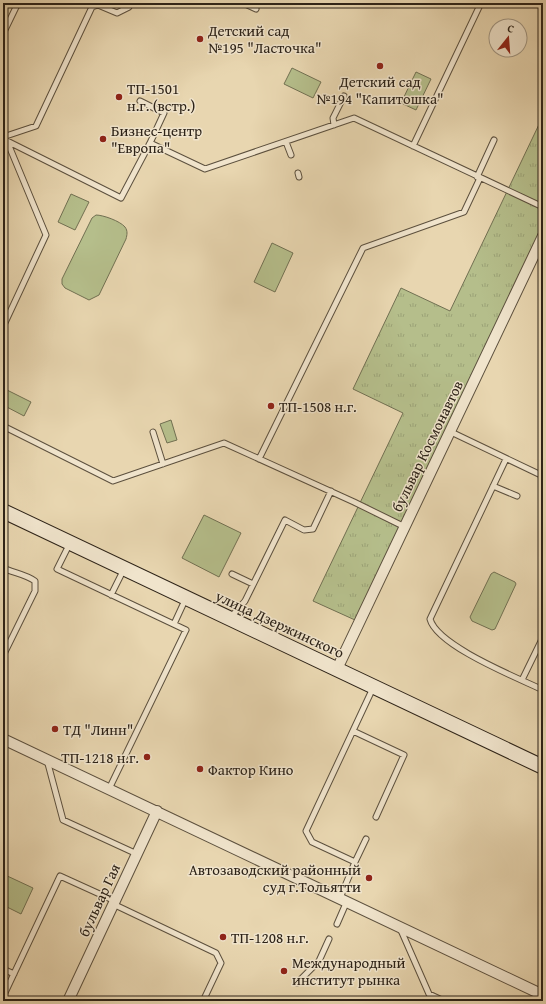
<svg xmlns="http://www.w3.org/2000/svg" width="546" height="1004" font-family="'Gentium Book Plus',serif">
  <defs>
    <pattern id="park-tufts" width="24" height="20" patternUnits="userSpaceOnUse"><rect width="24" height="20" fill="#b5be8b"/><path d="M3 7l-1-3M5 7V3M7 7l1-3M15 17l-1-3M17 17v-4M19 17l1-3" fill="none" stroke="#9ca377"/></pattern>
  </defs>
  <rect width="100%" height="100%" fill="#e8d6b0"/>
  <filter id="stains"><feTurbulence type="fractalNoise" baseFrequency=".005" numOctaves="4"/><feColorMatrix values="0 0 0 0 .2 0 0 0 0 .09 0 0 0 0 .02 0 0 0 .5 -.17"/></filter>
  <radialGradient id="worn" r=".72"><stop offset=".6" stop-color="#630" stop-opacity="0"/><stop offset="1" stop-color="#630" stop-opacity=".3"/></radialGradient>
  <path fill="#b5be8b" stroke="#717052" d="M292 68 321 82 313 98 284 84Z
    M416 72 431 79 416 110 401 103Z
    M71 194 89 202 75 230 58 222Z
    M96 215C103 215 120 221 125 227 128 231 127 235 126 239L99 295 89 300 65 288 62 284V279L92 218Z
    M272 243 293 253 275 292 254 282Z
    M3 388 31 402 24 416 3 405Z
    M171 420 177 440 167 443 160 424Z
    M204 515 241 533 219 577 182 558Z
    M494 572 515 582 516 584 495 629 492 630 472 621 470 617 491 574Z
    M3 874 33 888 21 914 3 905Z"/>
  <path fill="url(#park-tufts)" stroke="#717052" d="M543 116V225L355 620 313 601 403 413 353 389 401 288 450 311Z"/>
  <g fill="none" stroke-linecap="round" stroke-linejoin="round">
    <g stroke="#5c503e" stroke-width="7">
      <path id="lane" d="M243 3 256 9
        M3 34 18 3
        M140 101 164 113 150 143
        M334 125 333 118 344 96
        M3 137 36 126 92 7 98 5 117 13 129 7 131 3
        M3 139 121 198 150 143 205 169 354 118 543 207
        M286 142 291 155
        M413 146 481 3
        M298 173 299 177
        M477 177 494 140
        M3 327 46 235 7 141
        M3 426 113 481 224 443 354 502 405 527
        M153 432 163 464
        M451 432 543 476
        M259 459 363 248 464 212 480 178
        M506 459 430 619C437 646 518 678 543 690
        M493 486 517 496
        M70 543 57 569 186 630 109 789
        M3 568C14 573 25 574 35 581V591L3 656
        M232 574 253 584
        M111 595 124 569
        M231 617 245 601 285 520 304 530 313 529 331 491
        M174 624 186 598
        M522 680 543 637
        M353 731 404 755 376 817
        M47 760 63 820 137 854
        M355 862 366 839
        M340 898 355 862 312 842 306 831 373 688
        M113 904 216 953 221 963 203 1001
        M337 924 347 901
        M400 928 429 994 444 1001
        M3 969 14 974
        M297 983 319 961 329 939
        M3 997 60 876 115 901"/>
    </g>
    <g stroke="#5c503e" stroke-width="12">
      <path id="street" d="M337 669 543 236
        M3 739 543 995
        M68 1001 157 811"/>
    </g>
    <g stroke="#2d2318" stroke-width="16">
      <path id="secondary" d="M3 511 543 767"/>
    </g>
    <use href="#lane" stroke="#f0e4cc" stroke-width="5"/>
    <use href="#street" stroke="#f0e4cc" stroke-width="10"/>
    <use href="#secondary" stroke="#f0e4cc" stroke-width="14"/>
  </g>
  <g fill="#8f2418" stroke="#f0e4cc" stroke-width="1.5">
    <circle cx="200" cy="39" r="4"/>
    <circle cx="380" cy="66" r="4"/>
    <circle cx="119" cy="97" r="4"/>
    <circle cx="103" cy="139" r="4"/>
    <circle cx="271" cy="406" r="4"/>
    <circle cx="55" cy="729" r="4"/>
    <circle cx="147" cy="757" r="4"/>
    <circle cx="200" cy="769" r="4"/>
    <circle cx="369" cy="878" r="4"/>
    <circle cx="223" cy="937" r="4"/>
    <circle cx="284" cy="971" r="4"/>
  </g>
  <g text-anchor="middle" dominant-baseline="central" stroke-width="3" stroke-linejoin="round" paint-order="stroke">
    <g font-size="15" fill="#2d2318" stroke="#f0e4cc" text-anchor="start">
      <text x="208" y="30">Детский сад<tspan x="208" dy="17">№195 "Ласточка"</tspan></text>
      <text x="380" y="81" text-anchor="middle">Детский сад<tspan x="380" dy="17">№194 "Капитошка"</tspan></text>
      <text x="127" y="88">ТП-1501<tspan x="127" dy="17">н.г. (встр.)</tspan></text>
      <text x="111" y="130">Бизнес-центр<tspan x="111" dy="17">"Европа"</tspan></text>
      <text x="279" y="406">ТП-1508 н.г.</text>
      <text x="63" y="729">ТД "Линн"</text>
      <text x="139" y="757" text-anchor="end">ТП-1218 н.г.</text>
      <text x="208" y="769">Фактор Кино</text>
      <text x="361" y="869" text-anchor="end">Автозаводский районный<tspan x="361" dy="17">суд г.Тольятти</tspan></text>
      <text x="231" y="937">ТП-1208 н.г.</text>
      <text x="292" y="962">Международный<tspan x="292" dy="17">институт рынка</tspan></text>
    </g>
    <g font-size="15" fill="#2d2318" stroke="#f0e4cc">
      <text transform="translate(427 446) rotate(-64)">бульвар Космонавтов</text>
      <text transform="translate(280 624) rotate(25)">улица Дзержинского</text>
      <text transform="translate(99 900) rotate(-65)">бульвар Гая</text>
    </g>
  </g>
  <rect width="546" height="1004" fill="none" stroke="#e8d6b0" stroke-width="16"/>
  <rect x="4" y="4" width="538" height="996" fill="none" stroke="#2d2318" stroke-width="2"/>
  <rect x="8" y="8" width="530" height="988" fill="none" stroke="#2d2318"/>
  <g transform="translate(508 38) rotate(17)"><circle r="19" fill="#f0e4cc" stroke="#a29784"/>
  <path d="M0-3L7 15L0 10L-7 15Z" fill="#8f2418"/>
  <text y="-6" font-size="11" font-weight="bold" text-anchor="middle" fill="#2d2318">С</text>
  </g>
  <rect width="100%" height="100%" filter="url(#stains)"/>
  <rect width="100%" height="100%" fill="url(#worn)"/>
</svg>
